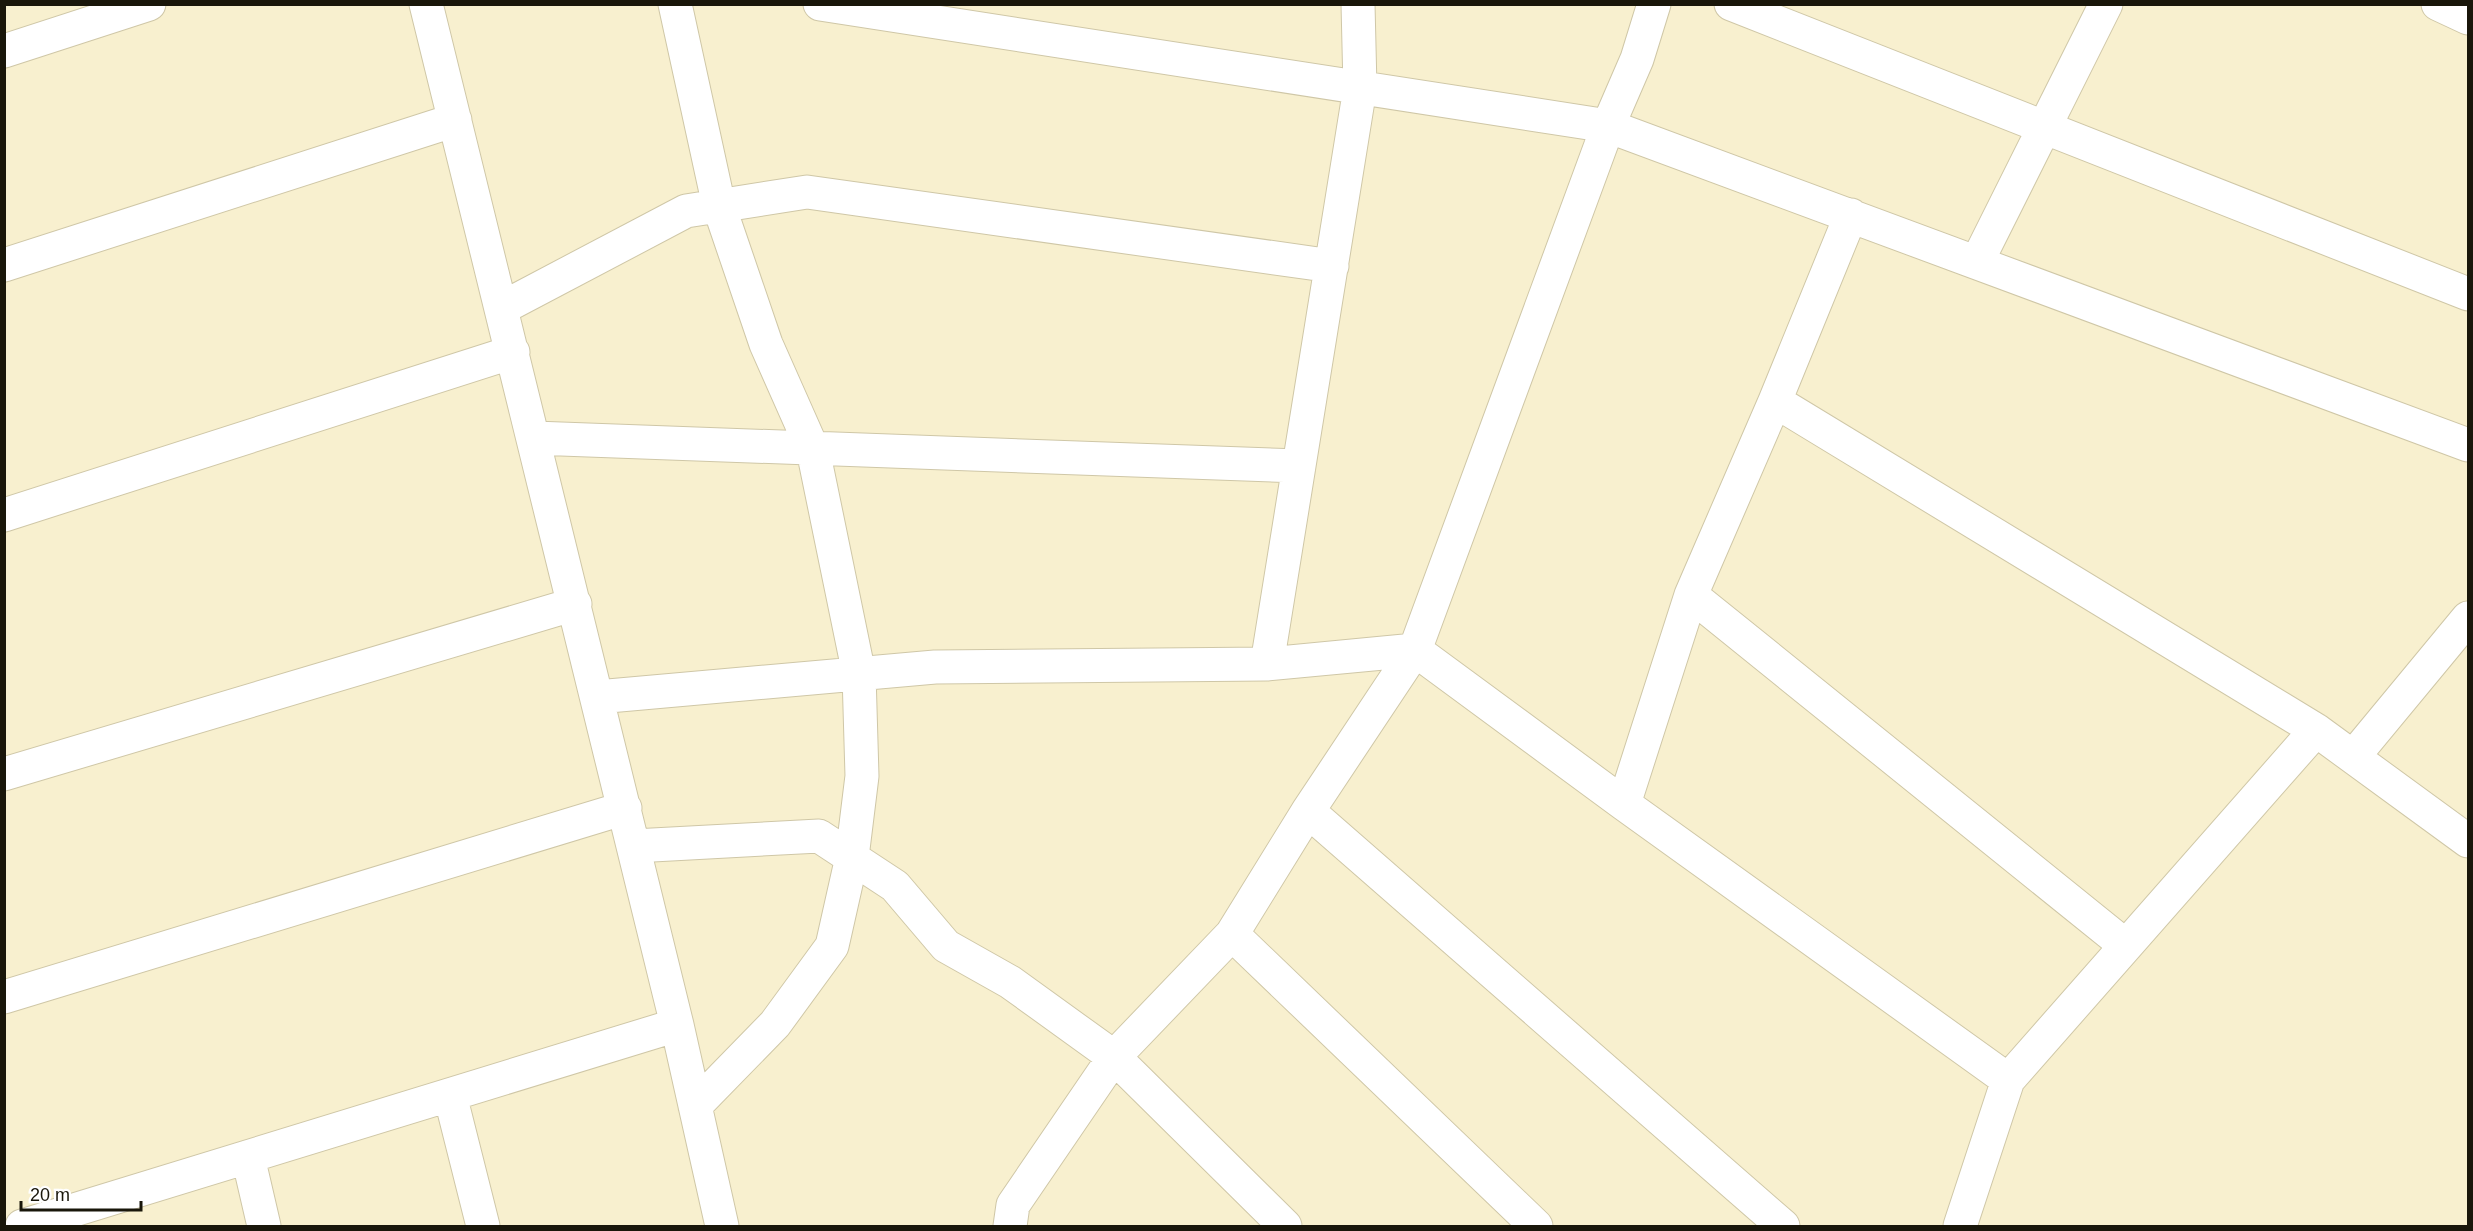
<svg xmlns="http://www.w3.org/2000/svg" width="2473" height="1231" font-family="Helvetica,sans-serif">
  <rect width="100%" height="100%" fill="#f8f0cf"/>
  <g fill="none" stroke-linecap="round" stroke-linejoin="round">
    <g stroke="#cfc7a7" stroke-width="35">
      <path id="minor" d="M426 4 677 1025 722 1226
        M675 4 719 206 766 344 813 450 859 674 862 776 852 857 832 946 775 1024 695 1106
        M820 4 1608 126 2468 445
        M1731 4 2468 294
        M2438 4 2468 18
        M4 51 149 4
        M1977 262 2106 4
        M4 265 455 120
        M502 308 686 211 807 192 1332 266
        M1775 401 2316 730 2468 841
        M534 438 1299 466
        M4 515 513 352
        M1691 595 2126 946
        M1267 664 1360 88 1358 4
        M597 697 935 667 1267 664 1415 650 1624 804 2008 1080
        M2353 757 2468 618
        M4 774 575 604
        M1624 804 1691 595 1775 401 1851 215
        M1308 811 1783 1226
        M634 846 819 836 895 886 946 946 1010 982 1114 1057 1285 1226
        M1232 934 1536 1226
        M4 997 625 808
        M450 1095 483 1226
        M248 1157 264 1226
        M22 1226 677 1025
        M1010 1226 1013 1205 1114 1057 1232 934 1308 811 1415 650 1608 126 1637 59 1654 4
        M1960 1226 2008 1080 2316 730"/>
    </g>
    <use href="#minor" stroke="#fff" stroke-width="33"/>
  </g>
  <rect width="2473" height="1231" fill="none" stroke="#19160a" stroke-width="12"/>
  <path d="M21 1201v9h120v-9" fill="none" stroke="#19160a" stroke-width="3"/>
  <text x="30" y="1201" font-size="18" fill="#19160a" stroke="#ffffff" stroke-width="4.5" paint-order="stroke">20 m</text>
</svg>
